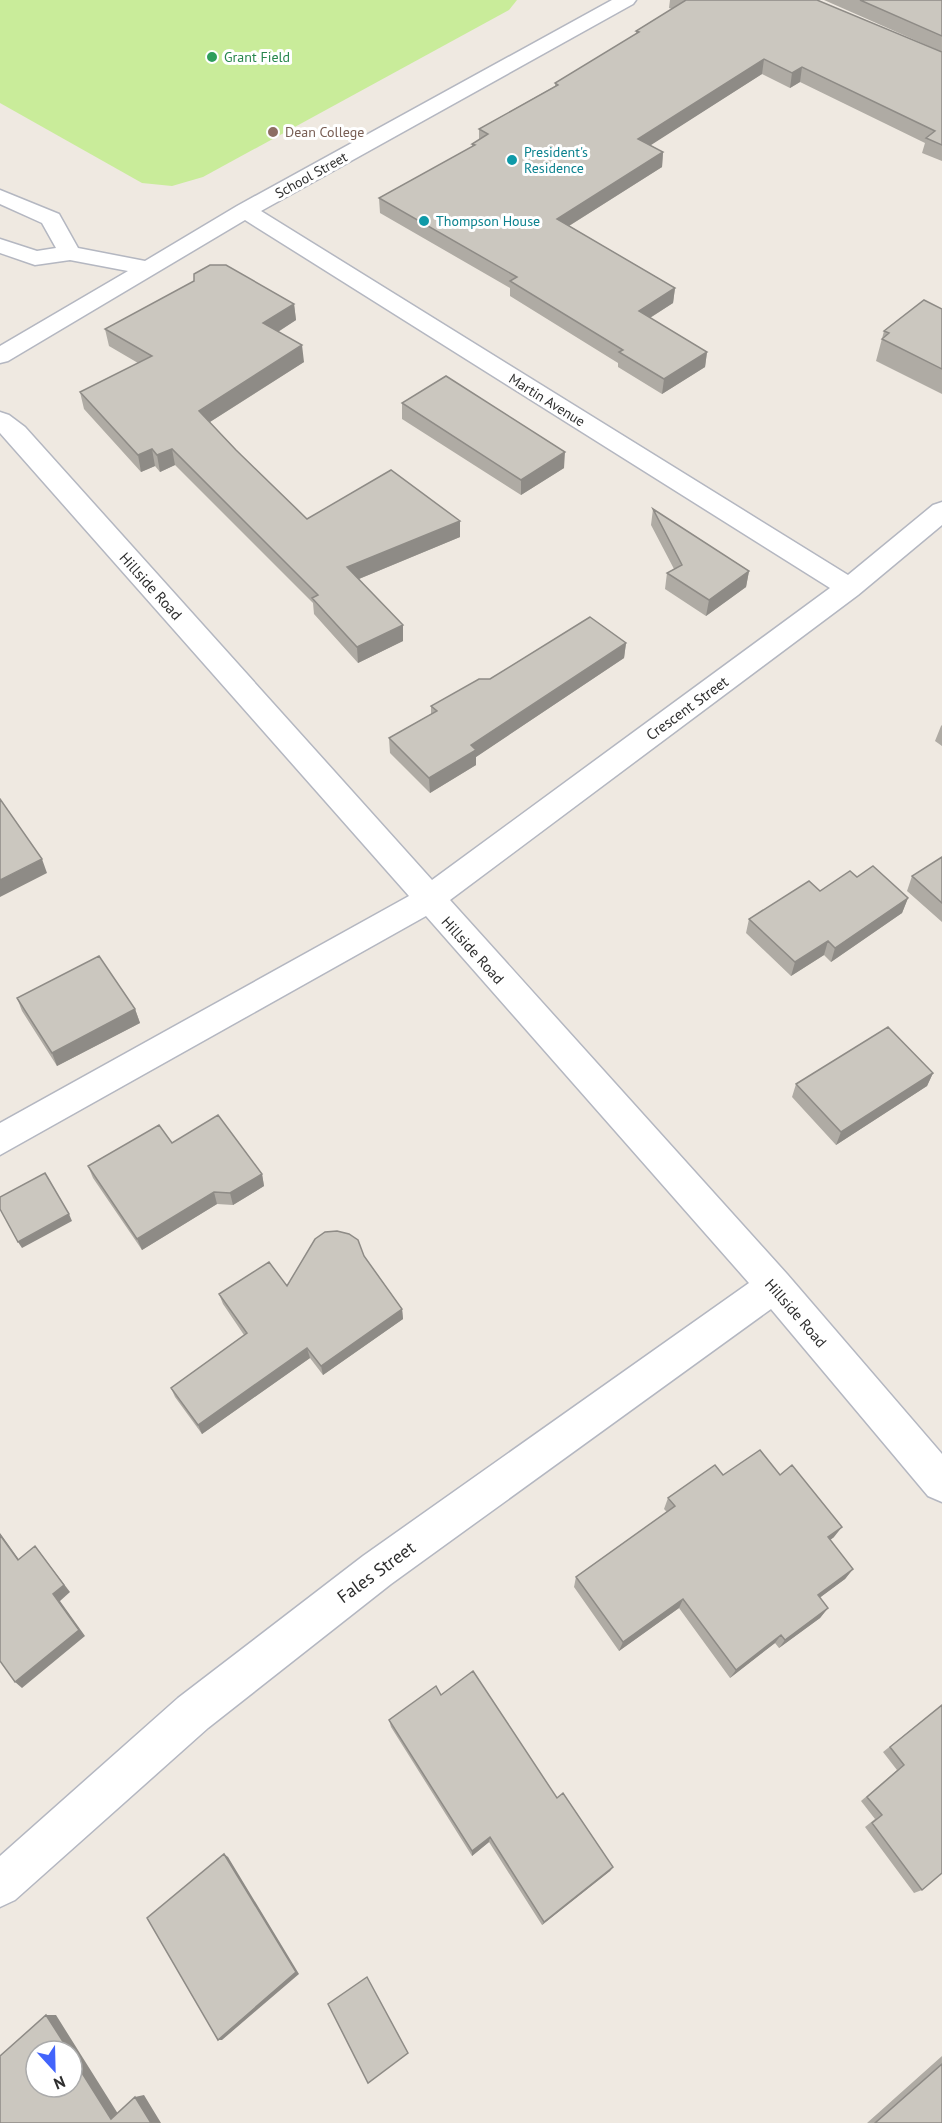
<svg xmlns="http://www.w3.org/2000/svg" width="942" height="2123" font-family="'PT Sans',sans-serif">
  <rect width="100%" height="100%" fill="#efe9e1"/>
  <path fill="#c9ec9a" d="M0 0H517L509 10 203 177 172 186 142 183 0 103Z"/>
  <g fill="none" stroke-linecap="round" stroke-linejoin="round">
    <g stroke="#b4b7c1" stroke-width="3">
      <path id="minor" d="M612 0H636L633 4 261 211 848 575 933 505 942 502V525L858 595 450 900 787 1274 942 1454V1502L928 1496 771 1309 391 1584 208 1728 15 1900 0 1907V1856L178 1698 363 1556 749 1283 426 916 0 1155V1123L409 896 0 433V412L9 415 25 427 432 880 830 588 245 220 8 361 0 363V346L128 271 70 260 35 265 0 253V239L37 251 56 248 42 223 0 204V190L59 214 78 248 145 261 237 206Z"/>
    </g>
    <use href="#minor" fill="#fff" fill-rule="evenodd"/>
  </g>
  <path fill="#afaba4" d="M670 0H817L942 52V161L922 153 925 143 800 82 790 88 762 74 650 145 663 152 662 167 569 226 675 288 673 303 650 318 707 352 705 367 662 394 618 367V363L510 296V288L380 213 379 198 472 147V144L479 140V129L555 86V83L636 34V31L672 9 669 8Z
    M824 0H942V52Z
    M294 304 296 320 278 332 304 362 210 422 236 450 307 519 460 537 359 579 403 641 358 663 314 614 313 603 175 465 160 472 155 466 141 472 84 409 80 392 138 363 109 346 105 329Z
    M942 309V394L876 361 884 331Z
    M402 403 564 468 521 495 402 419Z
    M653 509 749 571 746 587 706 616 665 589 667 573 674 569 651 525Z
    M626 643 624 658 476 757V765L430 793 390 753 389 738 431 714V706L490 679Z
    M942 725V746L935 741 941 726Z
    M942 857V922L907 891 912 876Z
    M857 877 908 898 902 913 831 962 824 955 791 976 746 933 749 919Z
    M17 998 135 1009 140 1023 57 1066 22 1011Z
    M933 1073 927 1086 836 1145 792 1097 796 1084Z
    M172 1143 262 1174 264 1186 233 1205 217 1204 142 1250 93 1178 88 1166Z
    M364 1256 402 1309 403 1319 323 1375 310 1358 202 1434 175 1397 171 1388 244 1335 223 1304 219 1294 287 1286Z
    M723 1475H780L834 1537 830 1540 853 1569 845 1579 819 1598 828 1608 820 1618 779 1648 775 1643 730 1678 679 1608 619 1651 574 1587 576 1577 667 1512 664 1509 668 1498Z
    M441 1695 557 1798 613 1867 610 1871 542 1925 489 1842 472 1856 391 1727 389 1720Z
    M942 1705 922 1890 914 1893 865 1827 875 1819 861 1801 897 1770 883 1752Z
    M942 2056V2123H867Z"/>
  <path fill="#8e8b86" d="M764 59 762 74 637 154 638 139Z
    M802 67 800 82 790 88 792 73Z
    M663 152 662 167 556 234 557 219Z
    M675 288 673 303 637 326 639 311Z
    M294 304 296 320 265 340 263 323Z
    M302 345 304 362 202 427 199 411Z
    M707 352 705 367 662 394 664 379Z
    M152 449 155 466 141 472 138 455Z
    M172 449 175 465 160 472 157 455Z
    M565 452 564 468 521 495V480Z
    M460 521V537L349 583 347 567Z
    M749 571 746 587 706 616 709 600Z
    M403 625V641L358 663 357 647Z
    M626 643 624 658 476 757V765L430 793 429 778 471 745Z
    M42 859 47 873 0 897V880Z
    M908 898 902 913 831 962 835 948Z
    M828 941 824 955 791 976 795 962Z
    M135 1009 140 1023 57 1066 52 1053Z
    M933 1073 927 1086 836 1145 841 1132Z
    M262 1174 264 1186 233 1205 230 1193Z
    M214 1192 217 1204 142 1250 137 1239Z
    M69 1214 72 1221 22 1248 18 1242Z
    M402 1309 403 1319 323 1375 321 1366Z
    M307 1348 310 1358 202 1434 198 1425Z
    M842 1527 834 1537 820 1548 828 1537Z
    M0 1533 25 1568 18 1560 0 1535Z
    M35 1546 70 1592 60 1601 85 1636 22 1688 15 1682 53 1594Z
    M853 1569 845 1579 810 1605 818 1595Z
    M683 1599 679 1608 619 1651 623 1642Z
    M828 1608 820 1618 779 1648 785 1640Z
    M781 1635 775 1643 730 1678 736 1670Z
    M490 1837 489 1842 472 1856V1851Z
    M224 1854 228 1857 299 1974 222 2040H218Z
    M613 1867 610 1871 542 1925 544 1922Z
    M46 2015H56L120 2117 111 2119 72 2057V2051H69Z
    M144 2095 161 2123H151L135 2097Z"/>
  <path fill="#cbc7bf" stroke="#8e8b86" stroke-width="1.5" d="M686 0H817L942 52V145L926 138 935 131 802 67 792 73 764 59 638 139 663 152 557 219 675 288 639 311 707 352 664 379 619 352 623 350 510 281 517 277 379 198 475 145 472 144 488 134 479 129 558 85 555 83 639 32 636 31Z
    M860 0H942V36Z
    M210 265H226L294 304 263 323 302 345 199 411 236 450 307 519 391 470 460 521 347 567 403 625 357 647 312 598 318 595 172 449 157 455 152 449 138 455 80 392 152 356 105 329 194 281V274Z
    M924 300 942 309V369L882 339 889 333 884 331Z
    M446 376 565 452 521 480 402 403Z
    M653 509 749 571 709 600 667 573 682 565Z
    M590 617 626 643 471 745 476 750 429 778 389 738 437 711 431 706 479 679H490Z
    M0 799 42 859 0 880Z
    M942 857V903L912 876Z
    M873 866 908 898 835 948 828 941 795 962 749 919 809 881 820 891 850 871 857 877Z
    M99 956 135 1009 52 1053 17 998Z
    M888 1027 933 1073 841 1132 796 1084Z
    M218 1115 262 1174 230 1193 214 1192 137 1239 88 1166 159 1125 172 1143Z
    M45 1173 69 1214 18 1242 0 1209V1197Z
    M337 1231 349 1234 358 1240 364 1256 402 1309 321 1366 307 1348 198 1425 171 1388 247 1333 219 1294 269 1262 287 1286 315 1239 325 1232Z
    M760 1450 780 1475 792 1465 842 1527 828 1537 853 1569 818 1595 828 1608 785 1640 781 1635 736 1670 683 1599 623 1642 576 1577 675 1506 668 1498 715 1465 723 1475Z
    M0 1535 18 1560 35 1546 64 1585 53 1594 79 1630 15 1682 0 1661Z
    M473 1671 557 1798 563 1793 613 1867 544 1922 490 1837 472 1851 389 1720 436 1686 441 1695Z
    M942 1705V1873L922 1890 872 1823 882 1815 867 1797 904 1765 890 1747Z
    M224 1854 296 1972 218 2040 147 1918Z
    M367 1977 408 2053 368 2083 328 2004Z
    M46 2015 69 2051H36V2087H72V2057L111 2119 135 2097 151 2123H0V2056Z
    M942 2064V2123H875Z"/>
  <circle fill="#2e9e5b" stroke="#fff" stroke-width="2" cx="212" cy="57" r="6"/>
  <circle fill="#8d6e63" stroke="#fff" stroke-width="2" cx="273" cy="132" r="6"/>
  <g fill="#0f9aa8" stroke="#fff" stroke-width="2">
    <circle cx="512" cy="160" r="6"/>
    <circle cx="424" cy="221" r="6"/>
  </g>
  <g text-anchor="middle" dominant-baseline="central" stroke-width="6" stroke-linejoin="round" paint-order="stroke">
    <g font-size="14" fill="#27864d" stroke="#fff" text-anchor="start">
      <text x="224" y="57">Grant Field</text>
    </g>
    <g font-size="14" fill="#785e54" stroke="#fff" text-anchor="start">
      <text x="285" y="132">Dean College</text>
    </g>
    <g font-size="14" fill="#0d838f" stroke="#fff" text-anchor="start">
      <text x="524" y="152">President's<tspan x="524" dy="16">Residence</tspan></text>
      <text x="436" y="221">Thompson House</text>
    </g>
    <g font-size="14" fill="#2e2e2e" stroke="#fff">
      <text transform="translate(311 175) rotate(-29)">School Street</text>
      <text transform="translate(547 400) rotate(32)">Martin Avenue</text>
    </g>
    <g font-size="15" fill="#2e2e2e" stroke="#fff">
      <text transform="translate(151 586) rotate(48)">Hillside Road</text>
      <text transform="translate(687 708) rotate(-36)">Crescent Street</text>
      <text transform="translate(473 950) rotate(48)">Hillside Road</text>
      <text transform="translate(796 1313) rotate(49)">Hillside Road</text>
    </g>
    <g font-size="18" fill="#2e2e2e" stroke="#fff">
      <text transform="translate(376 1572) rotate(-36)">Fales Street</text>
    </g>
  </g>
  <g transform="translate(54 2069) rotate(158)"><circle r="28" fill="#ffffff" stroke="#ababab" stroke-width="1.5"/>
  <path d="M0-4.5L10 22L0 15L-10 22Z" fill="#4264fb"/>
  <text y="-9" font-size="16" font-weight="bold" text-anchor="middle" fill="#2e2e2e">N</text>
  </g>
</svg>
